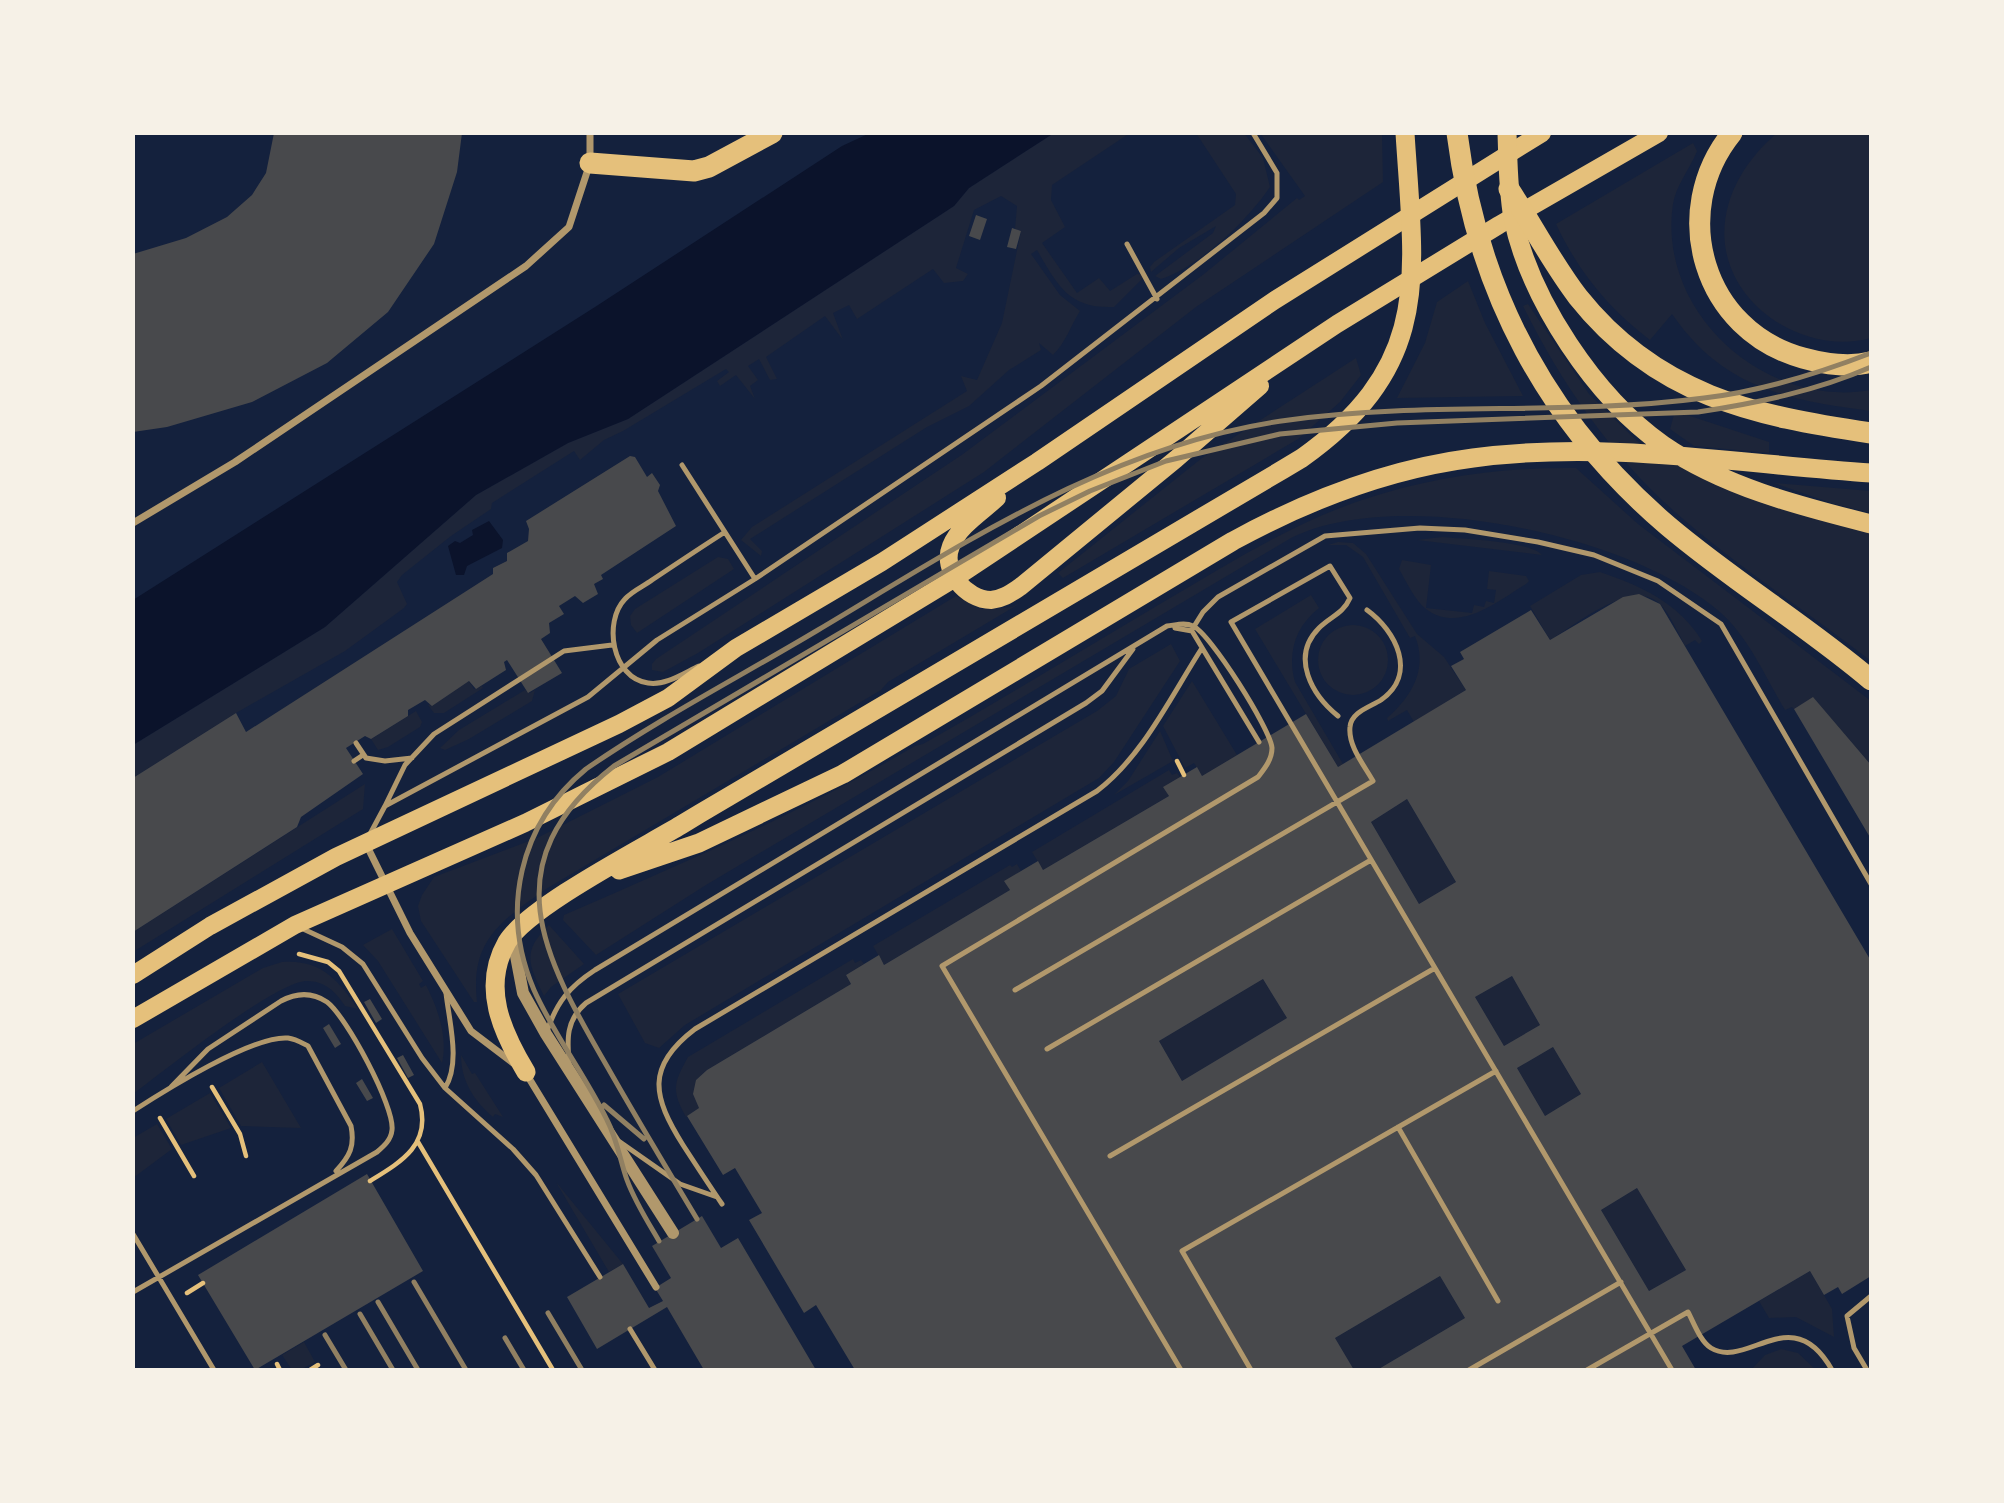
<svg xmlns="http://www.w3.org/2000/svg" width="2004" height="1503" font-family="Poppins,sans-serif">
  <rect width="100%" height="100%" fill="#14213d"/>
  <path fill="#1d2539" d="M1054 133H1130L1052 185 1051 200 1065 227 1042 243 1077 293 1099 278 1110 291 1137 274 1146 275 1114 307C1069 309 1058 286 1037 250L1031 254 1060 295 1080 311C1070 327 1066 342 1053 355L1039 343 1041 350 1009 370 969 406 927 427 750 539 762 551 761 556 741 540 752 527 967 391 961 376 977 380 1002 323 1021 231 1015 229 1017 206 1001 196 974 210 956 268 968 274 963 281 944 283 933 269 857 319 849 305 833 313 843 340 825 316 766 357 777 379 770 380 759 359 748 366 758 380 750 386 755 399 736 375 720 386 717 381 729 372 726 369 623 431 604 440 580 460 574 451 492 503 491 509 451 536 402 575 397 582 407 604 404 608 345 651 236 713 133 778V745L325 627 476 495 568 443 628 419 954 206 969 188Z
    M1196 133H1244L1263 158 1270 187C1248 220 1199 267 1161 279L1155 276 1213 233 1216 226 1179 248 1151 272 1150 267 1154 262 1235 205 1236 194Z
    M1260 133H1382L1383 182 1196 307 984 472 698 653 663 672 652 670V664L656 659 963 454 1204 274 1297 198 1299 200 1305 196Z
    M1777 133H1871V338C1810 355 1734 312 1725 245 1720 201 1744 161 1777 133Z
    M1693 143 1697 151C1690 169 1676 185 1673 204 1657 313 1765 409 1871 390V411C1787 400 1723 388 1672 314L1650 340C1608 308 1578 271 1556 224Z
    M1468 281 1485 323 1523 396 1397 398 1425 343 1437 302Z
    M1528 304 1589 394 1637 441 1718 485 1871 532V661C1807 611 1736 566 1675 512 1611 455 1561 383 1523 306Z
    M1356 358 1361 375 1340 402 1298 439 1063 578 1058 573 1202 458Z
    M1675 411 1769 442V453L1694 446 1670 429Z
    M1576 468 1638 524 1871 701V765L1813 698 1794 709 1792 707 1785 710C1766 678 1749 638 1721 613 1633 535 1398 485 1291 538L706 885 596 955 563 920 564 915C683 863 803 812 915 746L923 744C1004 698 1084 649 1165 601 1228 564 1291 524 1362 500 1431 477 1503 467 1576 468Z
    M1774 483 1871 491V513L1834 504Z
    M1442 537C1463 539 1530 541 1542 555L1417 540Z
    M1338 542 1353 543 1366 554 1417 634 1444 657 1466 690 1414 722 1407 710 1388 721 1387 718C1412 696 1428 669 1415 636L1410 638 1363 557 1346 545H1328Z
    M718 557 728 559 734 569 637 633 631 625 630 616 635 609Z
    M1402 560 1431 565 1426 608 1472 613 1474 605 1484 607 1486 601 1494 603 1496 590 1487 589 1489 571 1526 576 1529 581 1526 584C1498 601 1459 634 1426 609 1415 601 1406 581 1399 569Z
    M1600 572C1641 586 1679 603 1702 641L1699 644 1695 640 1685 646C1678 633 1670 614 1660 604 1633 577 1575 625 1550 640L1530 606 1581 575Z
    M1311 595 1319 608C1295 627 1287 653 1295 682L1343 764 1338 767 1255 629Z
    M956 596 981 609 1012 607 1022 602 888 682 881 690 546 889C501 921 470 940 477 1002H474L421 921 418 906 422 895 434 877 537 838 658 777Z
    M1318 660a35 35 0 1 1 70 0a35 35 0 1 1-70 0Z
    M1171 644 1180 661 1114 762 1099 778 685 1025 659 1048 645 1043 618 994 1097 711 1116 696 1129 669Z
    M469 681 474 689 482 686 483 688 444 713H434L428 705Z
    M1192 681 1237 755 1202 776 1194 763 1185 768 1163 726Z
    M525 690 530 693 535 690 532 701 469 739 445 750 440 748 459 730Z
    M416 711 422 722 420 727 388 747 378 750 371 739Z
    M1160 731 1173 761 1114 795 1128 781Z
    M1169 770 1172 775 1177 773 1180 777 1164 787 1169 796 1043 870 1032 852Z
    M365 784 363 809 133 952V932Z
    M1407 799 1456 882 1419 904 1371 822Z
    M1017 864 1021 871 1005 881 1010 890 884 965 873 946 1010 865 1012 867Z
    M549 925 584 964 551 987 544 996C529 965 521 952 549 925Z
    M392 929 423 981 419 984 421 988 426 985C438 1009 448 1037 442 1063L378 961 363 945Z
    M853 959 855 963 861 960 864 964 846 975 851 984 707 1070 696 1080 699 1108 686 1117C670 1089 675 1081 688 1057Z
    M282 962C320 959 338 979 358 1009L345 1006C336 992 325 981 307 981 276 981 164 1071 133 1094V1044L263 968Z
    M1512 976 1540 1025 1504 1046 1475 997Z
    M1263 979 1287 1018 1182 1081 1159 1041Z
    M1553 1047 1581 1094 1545 1116 1517 1068Z
    M461 1055 472 1074 475 1073 503 1117 495 1114 493 1117C474 1101 461 1081 461 1055Z
    M262 1062 301 1128 241 1126 219 1088Z
    M210 1093 231 1128 181 1145 166 1119Z
    M157 1124 172 1149 133 1178V1138Z
    M556 1182 623 1264 609 1272Z
    M1637 1188 1686 1270 1649 1291 1601 1210Z
    M1810 1271 1832 1309 1834 1337 1796 1317 1769 1318 1759 1301Z
    M1440 1276 1465 1318 1377 1370H1354L1335 1338Z
    M304 1342 315 1362 300 1370H292L282 1355Z
    M1781 1349 1798 1353 1816 1370H1751L1765 1355Z"/>
  <path fill="#0b132b" d="M870 133H1054L969 188 954 206 628 419 568 443 476 495 325 627 133 745V600L595 307 842 146Z
    M489 521 503 540 502 548 467 566 464 575H456L448 546 455 541 460 543 473 535 472 530Z"/>
  <path fill="#48494c" fill-rule="evenodd" d="M274 133H462L457 172 434 244 388 312 327 363 252 402 167 427 133 432V254L186 238 227 217 252 195 266 173Z
    M976 215 987 219 980 240 969 236Z
    M1012 228 1021 231 1016 249 1007 247Z
    M630 456 635 457 647 477 652 473 660 485 658 491 676 526 601 575 603 579 594 584 598 594 583 603 575 596 559 606 564 614 549 623 550 633 541 639 562 673 528 693 507 660 504 662 506 670 476 689 469 681 432 706 425 700 408 710V716L371 739 365 736 346 748 363 774 301 817 297 827 133 932V778L236 713 246 732 493 574V568L507 561V553L528 541 529 529 526 521Z
    M1639 594 1660 604 1871 961V1276L1842 1294 1838 1287 1824 1295 1810 1271 1682 1346 1696 1370H1377L1465 1318 1440 1276 1335 1338 1354 1370H855L816 1305 804 1313 749 1220 762 1213 735 1168 723 1175 687 1116 699 1108 693 1094 696 1080 707 1070 851 984 846 975 879 955 884 965 1010 890 1004 881 1038 861 1043 870 1169 796 1163 787 1197 767 1202 776 1306 714 1338 767 1466 690 1451 666 1464 659 1460 652 1531 610 1550 640 1623 597ZM1407 799 1456 882 1419 904 1371 822ZM1512 976 1540 1025 1504 1046 1475 997ZM1263 979 1287 1018 1182 1081 1159 1041ZM1553 1047 1581 1094 1545 1116 1517 1068ZM1637 1188 1686 1270 1649 1291 1601 1210Z
    M1813 697 1871 765V839L1794 709Z
    M370 999 382 1019 376 1023 364 1002Z
    M329 1024 341 1044 335 1048 323 1028Z
    M403 1055 414 1075 408 1078 397 1058Z
    M362 1079 373 1098 367 1101 356 1083Z
    M367 1174 423 1271 255 1370 198 1275Z
    M702 1216 721 1248 738 1238 816 1370H704L667 1307 597 1349 567 1297 623 1264 649 1308 663 1301 655 1288 671 1278 652 1246Z"/>
  <g fill="none" stroke-linecap="round" stroke-linejoin="round">
    <path stroke="#e5c07b" stroke-width="4.5" d="M1177 761 1184 775
      M299 954 328 962 339 971 420 1104C431 1145 401 1162 370 1181
      M212 1087 240 1134 246 1156
      M160 1118 194 1176
      M418 1142 553 1370
      M187 1293 203 1283
      M277 1364 280 1370
      M310 1370 318 1365"/>
    <path stroke="#b1986c" stroke-width="5" d="M1127 244 1157 299
      M682 465 755 579
      M1175 628 1192 631 1259 742
      M1193 628 1203 612 1218 597 1325 536 1420 528 1465 530 1538 542 1594 555 1658 581 1721 624 1871 884
      M699 666C684 673 665 686 648 683 612 678 603 622 625 599 632 591 644 586 652 580 676 564 700 548 725 532
      M1338 716C1312 695 1290 657 1319 628 1331 616 1343 614 1350 598L1330 566 1231 622 1672 1370
      M356 743 366 758 385 761 412 758
      M354 761 363 755
      M385 806 405 765 434 734 564 651 612 645
      M370 834 385 806 588 697 657 640 755 579 1041 386 1264 213 1277 198V173L1253 133
      M301 928 342 947 363 964 422 1058 445 1088 513 1149 536 1175 600 1277
      M1015 990 1373 781C1364 765 1348 746 1350 727 1351 712 1370 707 1381 700 1418 674 1396 631 1367 610
      M547 1031C557 1002 569 987 595 970L1167 626C1176 625 1185 622 1193 626 1210 633 1271 730 1272 748 1272 760 1264 769 1258 777L942 966 1181 1370
      M1047 1049 1371 860
      M569 1063C567 1039 566 1020 586 1003L1086 703 1102 691 1133 649
      M445 1088C461 1063 449 1021 446 993
      M133 1111C164 1091 253 1035 288 1038 296 1039 302 1043 308 1046L351 1126C355 1146 350 1156 336 1171
      M1398 1127 1498 1301
      M620 1142 680 1184 717 1197
      M1110 1156 1435 968
      M722 1204C709 1185 696 1165 683 1145 653 1097 645 1067 695 1029L1097 791C1143 756 1171 696 1202 648
      M133 1234 214 1370
      M133 1292 377 1152C384 1146 391 1140 392 1130 395 1107 346 1016 327 1002 312 992 296 993 281 1001L208 1049 171 1087
      M630 1329 655 1370
      M1251 1370 1182 1251 1496 1071
      M1469 1370 1621 1282
      M1587 1370 1688 1312C1694 1323 1700 1341 1711 1348 1747 1370 1792 1299 1832 1370
      M1867 1370 1854 1348 1847 1316 1871 1296"/>
    <path stroke="#b1986c" stroke-width="7" d="M133 523 235 462 526 266 569 227 590 163V133
      M366 844 410 933 471 1031 513 1063
      M527 1075 656 1287"/>
    <path stroke="#b1986c" stroke-width="12" d="M512 935 523 993 546 1034 673 1233"/>
    <path stroke="#e5c07b" stroke-width="18" d="M997 498C982 512 959 526 951 546 941 570 966 600 991 600 1003 599 1011 593 1020 587L1176 459 1260 386
      M133 975 210 926 336 857 619 724 668 698 736 648 882 562 1037 462 1275 300 1542 133
      M133 1019 295 925 525 823 668 752 955 578 1337 324 1499 225 1659 133"/>
    <path stroke="#e5c07b" stroke-width="19" d="M1507 133C1508 161 1508 190 1513 218 1530 300 1595 397 1663 445 1724 487 1800 506 1871 524
      M619 870 699 843 843 774 1233 541C1308 500 1388 469 1473 458 1605 440 1739 464 1871 473
      M526 1072C502 1032 481 987 507 942 528 907 641 849 681 825 887 701 1096 582 1302 458 1434 364 1414 276 1405 133"/>
    <path stroke="#e5c07b" stroke-width="21" d="M1457 133C1477 290 1547 423 1668 526 1733 581 1806 625 1871 680
      M1732 133C1668 212 1703 331 1803 358 1825 364 1848 368 1871 362
      M590 163 694 171 709 167 772 133
      M1509 189C1532 224 1552 263 1578 297 1656 395 1754 416 1871 433"/>
    <path stroke="#918062" stroke-width="5" d="M604 1105 644 1139
      M697 1219C667 1169 637 1119 608 1068 543 956 490 863 614 766L1039 516 1090 491 1166 461 1280 434 1397 423 1698 412C1757 403 1816 391 1871 367
      M659 1241C648 1222 635 1202 627 1180 620 1160 617 1139 607 1120 585 1075 554 1035 534 990 500 911 519 824 586 769 660 718 741 676 818 630 966 542 1114 443 1289 420 1427 401 1567 416 1704 398 1762 391 1817 374 1871 353
      M414 1282 466 1370
      M378 1302 418 1370
      M548 1313 582 1370
      M360 1314 393 1370
      M325 1335 346 1370
      M505 1338 524 1370"/>
  </g>
  <rect width="2004" height="1503" fill="none" stroke="#f6f1e7" stroke-width="270"/>
</svg>
